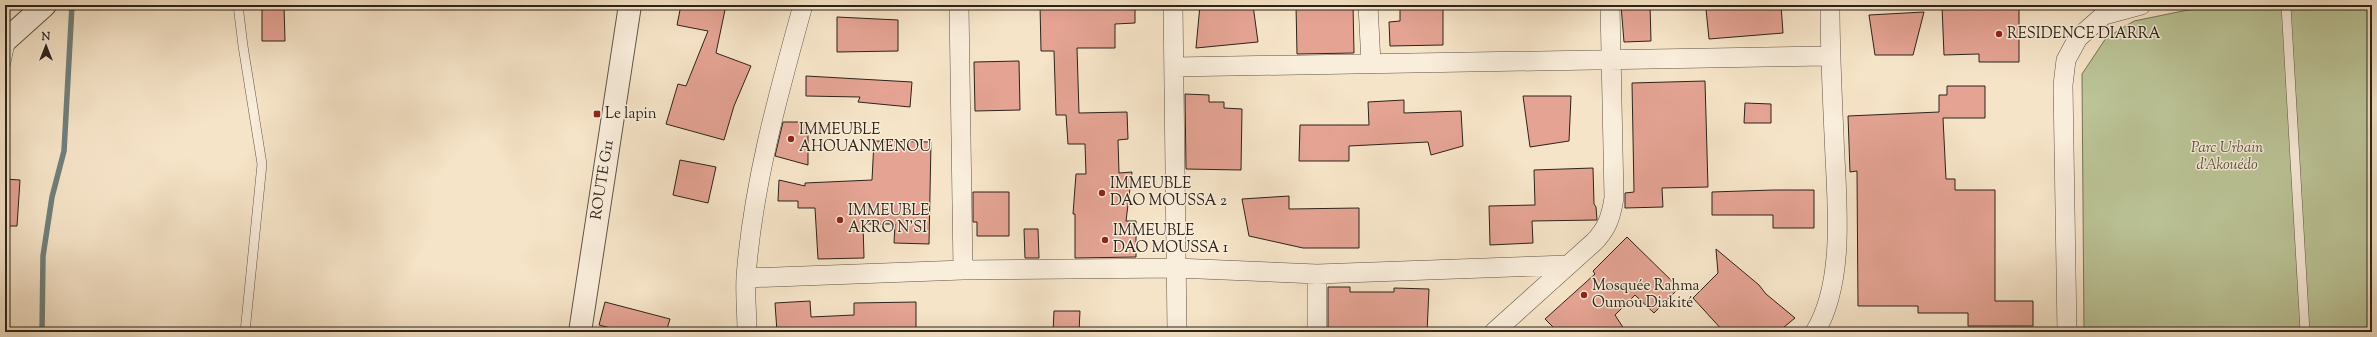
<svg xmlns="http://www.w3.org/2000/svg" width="2377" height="337" font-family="'Sorts Mill Goudy',serif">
  <rect width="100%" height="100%" fill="#f6e4c8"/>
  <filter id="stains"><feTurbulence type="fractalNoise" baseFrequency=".005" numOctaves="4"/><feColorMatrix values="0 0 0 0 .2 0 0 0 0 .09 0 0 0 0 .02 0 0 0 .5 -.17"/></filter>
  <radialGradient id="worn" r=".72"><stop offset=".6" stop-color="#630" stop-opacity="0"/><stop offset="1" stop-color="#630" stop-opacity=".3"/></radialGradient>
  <path fill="#bbc497" stroke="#747458" d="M2259 5H2372V332H2084L2082 74 2106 38 2134 21 2188 10Z"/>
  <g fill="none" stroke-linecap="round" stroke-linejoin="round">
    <path stroke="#707f7c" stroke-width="5.5" d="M42 332 43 256 52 197 64 151 72 5"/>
  </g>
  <path fill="#e4a393" stroke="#2c231a" d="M262 5H284L285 41H262Z
    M681 5H726L716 53 751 66 734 106 724 140 666 124 678 84 686 86 708 31 677 25Z
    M1040 5H1135V23L1115 24V48H1077L1079 113 1127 112 1128 139 1118 140 1119 173 1132 172 1126 221H1136V257L1075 258V214H1073L1076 174H1086L1085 144H1068L1066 115H1056L1054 51H1041Z
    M1200 5H1253L1258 42 1196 48Z
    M1296 5H1353L1354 53 1297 54Z
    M1621 5H1650L1651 41 1624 42Z
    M1761 5H1781L1783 33 1709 39 1706 9Z
    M2019 5V62H1979V54L1944 55 1942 6Z
    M1400 8H1443V45L1390 46 1389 22 1400 21Z
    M1924 12 1913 55H1875L1869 15Z
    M837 17 898 20V51L837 52Z
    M1019 61 1020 110 975 111 974 62Z
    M806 76 912 82 910 107 858 102 860 97 806 96Z
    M1705 81 1708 187 1662 188 1663 207 1625 208V193L1634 192 1632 83Z
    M1947 86H1985V118H1943L1946 179H1955V190H1995V301H2033V326H1968V313H1918V306H1858L1857 171 1850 172 1848 116 1939 112V95H1947Z
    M1185 94 1209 95V102H1224V108L1242 109 1241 170 1186 169Z
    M1523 96H1571L1569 141 1530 147Z
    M1404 100V113L1461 111 1463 146 1431 155 1428 142 1349 146V161H1299L1300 125H1369L1368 102Z
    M1745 103 1771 104V123H1744Z
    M783 122H808V165L775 156Z
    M874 141 931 142 929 244 894 243 895 224H863L864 258 818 259 815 208H798V201H778L779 180 805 186V183L872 180Z
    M680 160 716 167 708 203 673 195Z
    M1593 168 1594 204 1596 207 1597 220 1532 221 1533 243 1490 245 1489 206 1535 205 1534 170Z
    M5 179 20 180 17 226H5Z
    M1773 190H1814V228H1773V215H1712V192Z
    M973 192H1009V236H977V222H973Z
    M1289 196V209L1359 208V248H1303L1249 236 1242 199Z
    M1024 229H1038L1039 258H1025Z
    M1627 237 1679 288 1654 313 1635 295 1615 315 1626 332H1558L1545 319 1595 274 1593 271Z
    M1716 249 1759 285 1766 294 1795 318 1778 332H1724L1693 298 1718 273Z
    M1328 287H1350V292H1394V288L1429 289 1427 332H1364V330L1328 329Z
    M810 301 811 317 854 315V303L916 302V332H777L775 303Z
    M605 302 670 319 666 332H609L610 328 599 325Z
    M1054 311H1080L1079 332H1053Z"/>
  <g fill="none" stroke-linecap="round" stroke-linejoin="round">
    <g stroke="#5e5346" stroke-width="10">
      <path id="service" d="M238 5 243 46 262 164 245 332
        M2286 5 2305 332
        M5 67 11 39"/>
    </g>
    <g stroke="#5e5346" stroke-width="20">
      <path id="minor" d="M959 5 963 270
        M1173 5 1177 332
        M1368 5 1371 63
        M1174 67 1830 56
        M1317 274V332
        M746 278 963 270 1176 268 1317 274 1568 265
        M747 332C747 314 745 295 746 277 753 184 778 95 803 5
        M1494 332 1594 242C1607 229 1611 217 1614 198L1610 5
        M1815 332C1847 279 1836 195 1834 135 1832 92 1830 49 1830 5
        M2067 332 2063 85 2066 60 2078 38 2104 15 2141 5"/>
    </g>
    <g stroke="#5e5346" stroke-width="24">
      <path id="tertiary" d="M5 41 45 5
        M580 332 630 5"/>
    </g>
    <use href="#service" stroke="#f9eddb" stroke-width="9"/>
    <use href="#minor" stroke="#f9eddb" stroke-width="19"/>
    <use href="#tertiary" stroke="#f9eddb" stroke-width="22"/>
  </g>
  <g fill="#8f2418" stroke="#f9eddb" stroke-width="1.5">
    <circle cx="1999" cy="34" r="4"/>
    <rect x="593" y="110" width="8" height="8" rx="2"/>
    <circle cx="791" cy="139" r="4"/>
    <circle cx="1102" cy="193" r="4"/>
    <circle cx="840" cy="220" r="4"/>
    <circle cx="1105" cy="240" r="4"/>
    <circle cx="1584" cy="295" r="4"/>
  </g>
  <g text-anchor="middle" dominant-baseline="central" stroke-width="3" stroke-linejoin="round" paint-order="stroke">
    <g font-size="15" fill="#2c231a" stroke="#f9eddb" text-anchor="start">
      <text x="2007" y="34">RESIDENCE DIARRA</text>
      <text x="605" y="114">Le lapin</text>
      <text x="799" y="130">IMMEUBLE<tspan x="799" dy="17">AHOUANMENOU</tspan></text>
      <text x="1110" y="184">IMMEUBLE<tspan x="1110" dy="17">DAO MOUSSA 2</tspan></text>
      <text x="848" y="211">IMMEUBLE<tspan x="848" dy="17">AKRO N'SI</tspan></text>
      <text x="1113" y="231">IMMEUBLE<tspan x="1113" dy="17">DAO MOUSSA 1</tspan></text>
      <text x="1592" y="286">Mosquée Rahma<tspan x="1592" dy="17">Oumou Diakité</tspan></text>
    </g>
    <g font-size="15" font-style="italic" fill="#575340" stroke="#f9eddb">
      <text x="2227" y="148">Parc Urbain<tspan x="2227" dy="17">d'Akouédo</tspan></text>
    </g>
    <g font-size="15" fill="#2c231a" stroke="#f9eddb">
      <text transform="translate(603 180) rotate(-81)">ROUTE G11</text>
    </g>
  </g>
  <rect width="2377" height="337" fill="none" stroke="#f6e4c8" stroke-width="20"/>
  <rect x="6" y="6" width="2365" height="325" fill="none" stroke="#2c231a" stroke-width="2"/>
  <rect x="10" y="10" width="2357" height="317" fill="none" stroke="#2c231a"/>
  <g transform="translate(46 46)" stroke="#f9eddb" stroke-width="3" paint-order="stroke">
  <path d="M0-3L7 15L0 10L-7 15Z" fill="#2c231a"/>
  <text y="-6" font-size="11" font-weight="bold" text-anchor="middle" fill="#2c231a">N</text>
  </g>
  <rect width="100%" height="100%" filter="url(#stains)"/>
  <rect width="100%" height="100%" fill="url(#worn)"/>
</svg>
